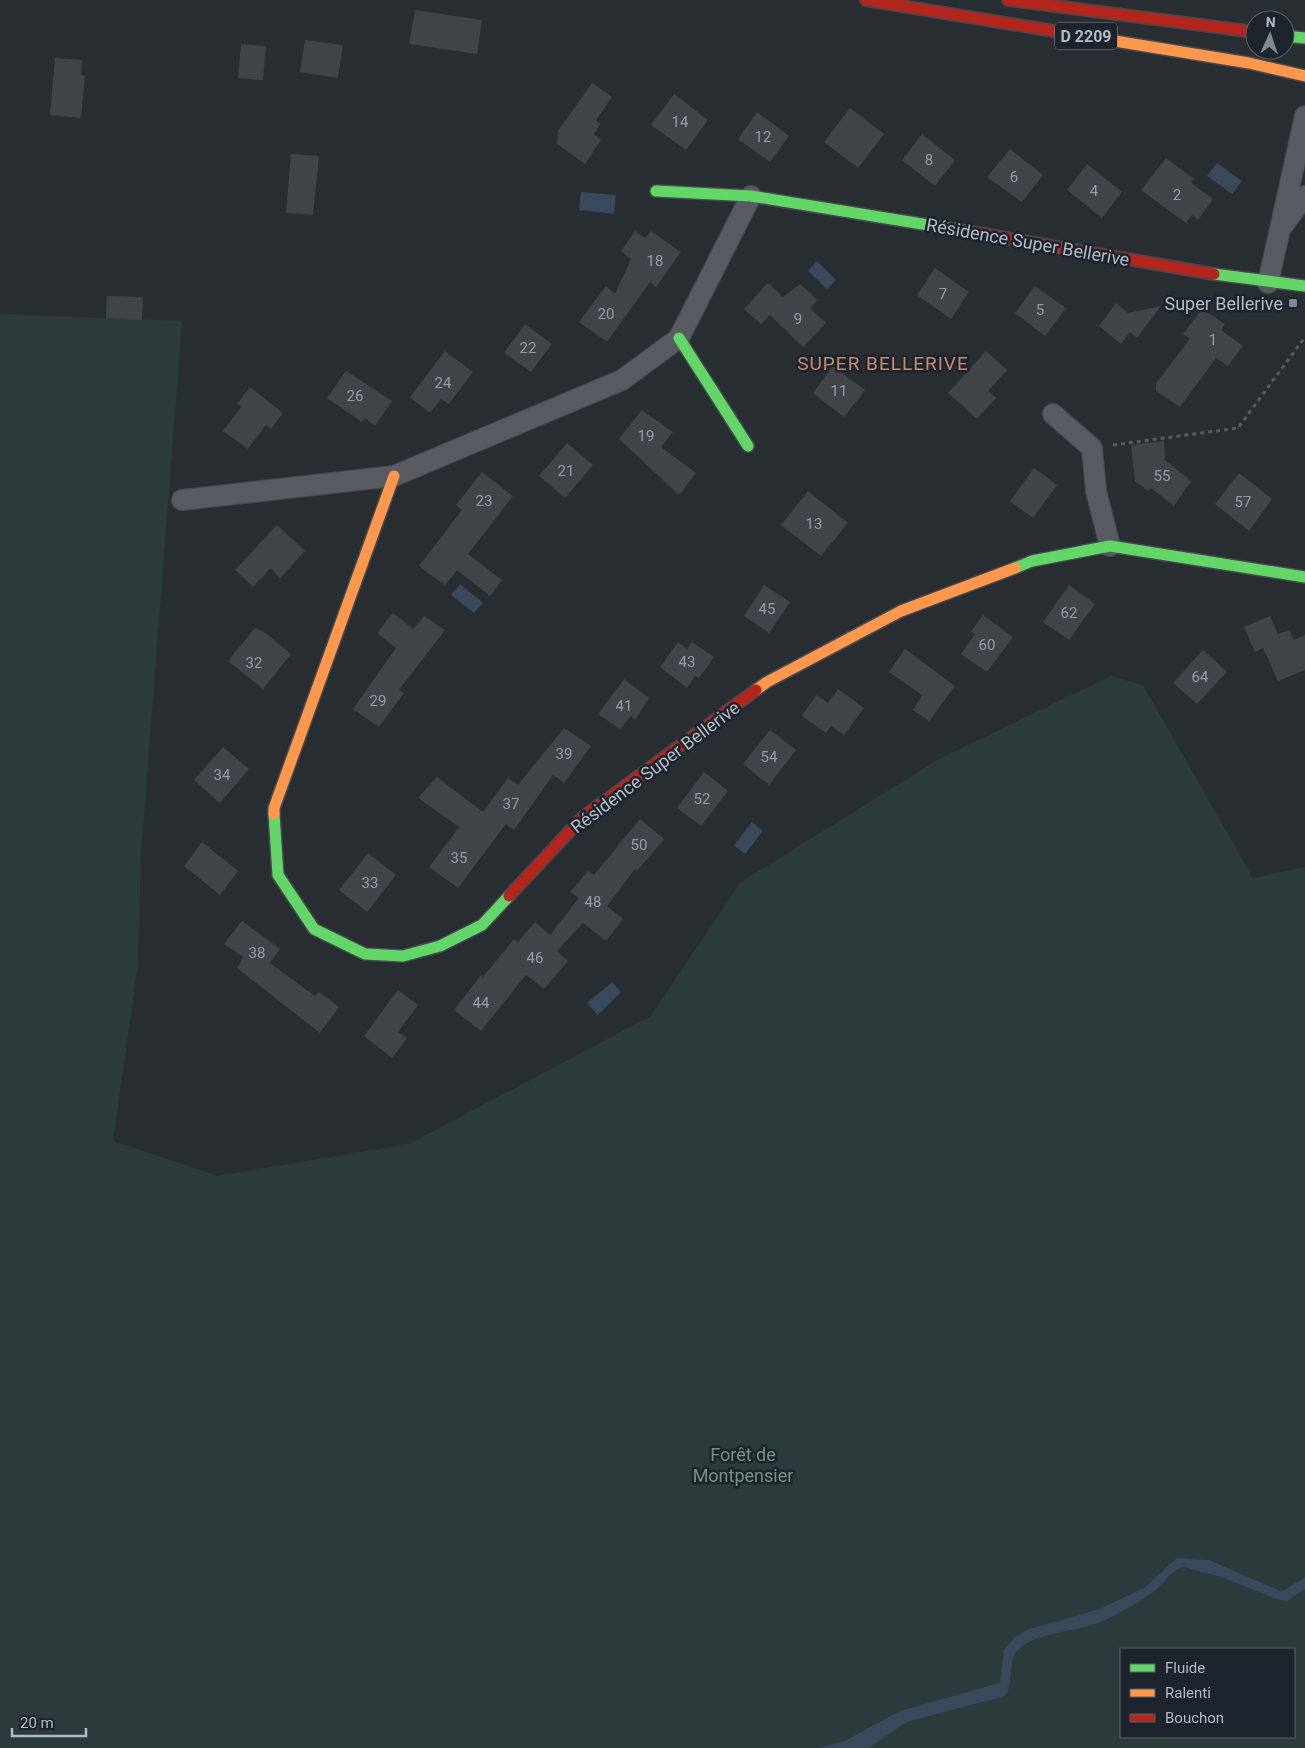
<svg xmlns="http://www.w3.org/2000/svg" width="1305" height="1748" font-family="Roboto,sans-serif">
  <rect width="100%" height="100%" fill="#292e33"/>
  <path fill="#2c3c3c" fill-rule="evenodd" d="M0 314 182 321 141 854 138 965 113 1141 217 1176 409 1144 651 1016 741 882 939 759 1111 676 1143 685 1253 878 1305 867V1748H0ZM1121 1649H1294V1737H1121Z"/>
  <path fill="#3a495b" d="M1217 163 1242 181 1232 194 1207 176Z
    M581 192 616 195 614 214 579 210Z
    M817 261 836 280 827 289 808 271Z
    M460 584 483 603 474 613 451 595Z
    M752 822 763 831 745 854 734 845Z
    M612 982 621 992 598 1015 587 1003Z
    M1177 1558 1209 1560 1280 1591 1285 1590 1305 1577V1589L1287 1601 1279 1600 1221 1577 1184 1567C1170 1569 1163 1586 1152 1593 1137 1603 1121 1613 1105 1620 1081 1632 1038 1631 1019 1649 1006 1661 1015 1683 1005 1696L906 1722 869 1748H820L845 1741 900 1711 1000 1683 1004 1650 1014 1638 1026 1630 1100 1609 1133 1593 1145 1587Z"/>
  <path fill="#41454a" d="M415 10 482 20 477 54 409 44Z
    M305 40 343 45 338 78 300 72Z
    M241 44 266 46 263 80 238 78Z
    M55 58 82 60 81 75 85 76 81 118 50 115Z
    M592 83 612 97 596 120 600 124 594 134 601 140 585 164 557 144 558 131Z
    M674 94 708 120 686 150 651 125Z
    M850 108 884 134 858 168 824 142Z
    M757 112 789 136 770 162 738 139Z
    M922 134 955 160 935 186 902 160Z
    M1010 149 1043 175 1022 202 987 177Z
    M291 154 319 156 313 215 286 213Z
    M1166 158 1194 179 1191 183 1213 199 1198 220 1192 215 1186 223 1141 190Z
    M1087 164 1122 192 1102 218 1067 190Z
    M635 231 645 238 651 231 681 252 656 287 650 282 607 342 579 322 606 286 615 294 631 259 621 251Z
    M935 268 969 292 951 319 917 295Z
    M768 283 783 297 800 284 818 300 810 308 826 323 803 347 770 315 761 324 744 309Z
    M1035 286 1066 308 1045 336 1015 313Z
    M107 296 143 297 142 320 106 318Z
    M1116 303 1128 313 1161 306 1137 338 1130 332 1121 344 1099 326Z
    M1202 309 1225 324 1221 330 1243 346 1228 366 1216 358 1180 407 1156 391V383L1190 339 1183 334Z
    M525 324 552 344 531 372 504 353Z
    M445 351 473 372 449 404 441 399 430 413 410 397Z
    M986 351 1007 370 988 391 996 398 977 419 948 393Z
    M833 366 865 390 844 417 813 393Z
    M346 371 392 401 375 426 365 418 362 422 327 398Z
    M250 387 283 413 271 429 266 425 248 449 223 431 241 407 237 404Z
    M642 410 673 432 661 447 696 473 679 495 619 439Z
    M1164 441 1165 460 1191 481 1174 506 1151 488 1148 491 1135 481 1131 445Z
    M567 443 593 465 565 498 539 476Z
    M1034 468 1057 485 1033 518 1010 501Z
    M482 472 513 496 468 554 502 580 490 596 457 570 445 585 419 566 462 510 456 505Z
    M1239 473 1272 499 1249 531 1215 504Z
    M808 491 848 523 821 556 781 525Z
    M277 525 305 551 280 578 271 568 253 587 235 570Z
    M764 585 790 602 769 633 744 616Z
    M1069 585 1095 604 1069 640 1043 622Z
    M393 613 413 629 424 616 445 630 399 690 404 693 379 727 353 709 396 648 377 633Z
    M983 615 1013 637 987 672 961 654 975 634 971 632Z
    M1270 616 1278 634 1289 630 1294 640 1305 635V670L1278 681 1263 648 1255 652 1244 627Z
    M255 628 264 632 291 654 263 689 228 661Z
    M678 642 687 649 692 642 714 657 699 678 695 676 687 688 660 667Z
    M905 649 955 686 929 721 913 710 922 695 889 672Z
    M1203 650 1227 672 1197 704 1173 683Z
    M624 679 649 698 635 720 631 716 620 729 598 714Z
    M838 689 864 708 844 735 831 726 826 733 802 716 816 695 828 703Z
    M564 728 591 746 564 783 553 775 514 830 506 824 458 888 429 867 459 827 418 798 437 777 483 812 508 778 518 785Z
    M770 730 796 750 769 785 743 764Z
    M223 747 249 769 220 803 194 780Z
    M704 772 728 791 701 826 677 808Z
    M640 819 664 839 637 871 635 869 607 906 623 919 606 941 583 923 557 951 568 961 544 989 526 975 481 1031 454 1010 481 975 483 977 514 939 518 942 535 922 550 935 579 898 570 892 588 871 594 875Z
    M202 842 238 871 220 895 184 866Z
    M368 853 396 875 367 912 339 890Z
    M242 921 280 949 270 963 315 996 319 992 339 1007 320 1033 237 968 243 957 224 944Z
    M398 990 418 1005 398 1032 407 1038 392 1058 364 1036Z"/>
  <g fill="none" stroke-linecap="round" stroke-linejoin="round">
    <g stroke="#464a4e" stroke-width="22">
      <path id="street" d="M1283 225 1305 196
        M1268 283 1305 116
        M1053 414 1092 448 1096 491 1110 546
        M182 500 394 476 622 380 679 338 751 196"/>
    </g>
    <g stroke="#464a4e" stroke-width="14">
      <path id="fast" d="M1285 36 1305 38
        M656 191 751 196 971 232
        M1214 274 1305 286
        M679 338 748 446
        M1015 568 1032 561 1110 546 1305 577
        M274 814 278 875 314 929 365 954 403 956 440 946 482 925 509 896"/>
    </g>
    <g stroke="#464a4e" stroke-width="14">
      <path id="slow" d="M1060 32 1249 63 1305 76
        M756 690 767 682 901 611 1015 568
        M274 814V808L394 476"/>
    </g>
    <g stroke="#464a4e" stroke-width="14">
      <path id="jam" d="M866 0 1060 32
        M1008 0 1255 32
        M971 232 1214 274
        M509 896 583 817 756 690"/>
    </g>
    <path stroke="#585c60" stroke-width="3" stroke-dasharray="4 4" stroke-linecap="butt" d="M1113 445 1238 428 1305 337"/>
    <use href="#street" stroke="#585c62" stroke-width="20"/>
    <use href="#fast" stroke="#63d668" stroke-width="11"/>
    <use href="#slow" stroke="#ff974d" stroke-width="11"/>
    <use href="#jam" stroke="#b3261e" stroke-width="11"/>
  </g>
  <rect fill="#838991" stroke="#1d242d" stroke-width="2" x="1288" y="298" width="10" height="10" rx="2.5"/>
  <g text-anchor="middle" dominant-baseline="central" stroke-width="5" stroke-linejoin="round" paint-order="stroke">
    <g font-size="15" fill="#969da6">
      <text x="680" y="122">14</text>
      <text x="763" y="137">12</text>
      <text x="929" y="160">8</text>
      <text x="1014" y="177">6</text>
      <text x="1094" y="191">4</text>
      <text x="1177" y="195">2</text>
      <text x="655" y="261">18</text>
      <text x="943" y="294">7</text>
      <text x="1040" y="310">5</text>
      <text x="606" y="314">20</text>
      <text x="798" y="319">9</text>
      <text x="1213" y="340">1</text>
      <text x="528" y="348">22</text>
      <text x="443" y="383">24</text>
      <text x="839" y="391">11</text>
      <text x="355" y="396">26</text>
      <text x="646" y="436">19</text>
      <text x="566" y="471">21</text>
      <text x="1162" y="476">55</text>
      <text x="484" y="501">23</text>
      <text x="1243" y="502">57</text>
      <text x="814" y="524">13</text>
      <text x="767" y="609">45</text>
      <text x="1069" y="613">62</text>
      <text x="987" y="645">60</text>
      <text x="687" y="662">43</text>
      <text x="254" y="663">32</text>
      <text x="1200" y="677">64</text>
      <text x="378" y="701">29</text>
      <text x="624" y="706">41</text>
      <text x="564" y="754">39</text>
      <text x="769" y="757">54</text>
      <text x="222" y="775">34</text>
      <text x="702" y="799">52</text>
      <text x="511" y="804">37</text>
      <text x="639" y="845">50</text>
      <text x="459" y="858">35</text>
      <text x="370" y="883">33</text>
      <text x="593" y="902">48</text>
      <text x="257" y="953">38</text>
      <text x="535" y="958">46</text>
      <text x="481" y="1003">44</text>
    </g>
    <rect fill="#1d242d" stroke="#868d97" stroke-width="1" x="1055" y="22.5" width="62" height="27" rx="4"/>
    <g font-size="16" font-weight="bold" fill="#b3bac4">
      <text x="1086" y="36">D 2209</text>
    </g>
    <g font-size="18" fill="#b3bac4" stroke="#1d242d">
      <text transform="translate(1028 242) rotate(10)">Résidence Super Bellerive</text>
      <text transform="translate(655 767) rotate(-37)">Résidence Super Bellerive</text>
    </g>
    <g font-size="18" fill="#b3bac4" stroke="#1d242d" text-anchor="end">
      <text x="1283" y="303">Super Bellerive</text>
    </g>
    <g font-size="18" fill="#74977a" stroke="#1d242d">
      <text x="743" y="1454">Forêt de<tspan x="743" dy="21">Montpensier</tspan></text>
    </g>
    <g font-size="19" letter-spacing="1" fill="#c68e6c" stroke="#1d242d">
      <text x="883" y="363">SUPER BELLERIVE</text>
    </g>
  </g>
  <rect x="1120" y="1648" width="175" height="90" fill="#1d242d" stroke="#596069"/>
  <rect x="1130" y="1664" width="25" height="8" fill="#63d668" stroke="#596069"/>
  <text x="1165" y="1673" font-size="15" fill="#b3bac4">Fluide</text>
  <rect x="1130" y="1689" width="25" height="8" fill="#ff974d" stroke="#596069"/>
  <text x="1165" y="1698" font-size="15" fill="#b3bac4">Ralenti</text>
  <rect x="1130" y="1714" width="25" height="8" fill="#b3261e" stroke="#596069"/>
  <text x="1165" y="1723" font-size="15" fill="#b3bac4">Bouchon</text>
  <g transform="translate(1270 35) rotate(3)"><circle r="24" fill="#1d242d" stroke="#596069"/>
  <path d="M0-4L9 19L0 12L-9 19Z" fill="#838991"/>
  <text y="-8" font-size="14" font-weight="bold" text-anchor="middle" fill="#b3bac4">N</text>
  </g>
  <path d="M12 1728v8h74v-8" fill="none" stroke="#b3bac4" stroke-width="2.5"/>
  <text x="20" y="1728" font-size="15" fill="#b3bac4" stroke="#1d242d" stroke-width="4" paint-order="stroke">20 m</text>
</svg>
